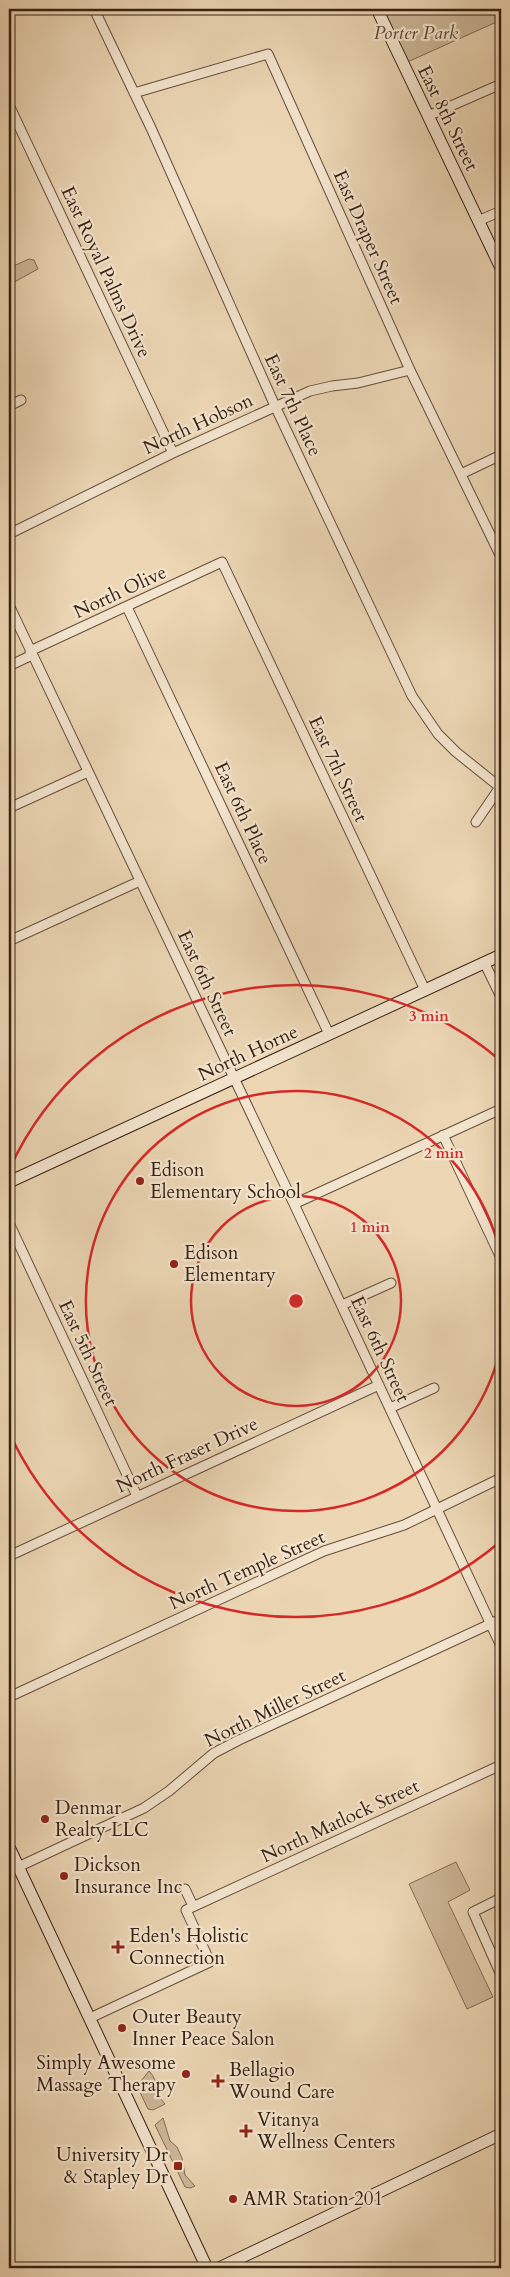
<svg xmlns="http://www.w3.org/2000/svg" width="510" height="2277" font-family="Cardo,serif">
  <rect width="100%" height="100%" fill="#ecd6b4"/>
  <filter id="stains"><feTurbulence type="fractalNoise" baseFrequency=".004" numOctaves="4"/><feColorMatrix values="0 0 0 0 .2 0 0 0 0 .09 0 0 0 0 .02 0 0 0 .5 -.17"/></filter>
  <radialGradient id="worn" r=".72"><stop offset=".6" stop-color="#630" stop-opacity="0"/><stop offset="1" stop-color="#630" stop-opacity=".3"/></radialGradient>
  <path fill="#cdb798" stroke="#826c54" d="M377 9H501V20L403 64Z
    M29 259 34 260 38 269 9 285V268Z
    M456 1862 470 1890 448 1902 493 1997 467 2009 409 1884Z
    M149 2071C160 2082 154 2093 165 2104L153 2110 148 2109 137 2086Z
    M163 2118 170 2141 177 2147 182 2158 185 2175 195 2186 190 2188 185 2187 155 2125Z"/>
  <g fill="none" stroke-linecap="round" stroke-linejoin="round">
    <g stroke="#644f3a" stroke-width="11">
      <path id="street" d="M94 9 151 128 275 406 412 696 438 734 456 752 501 788
        M134 93 268 54 410 370 501 557
        M9 105 173 453
        M428 116 501 84
        M478 221 501 211
        M9 406 21 400
        M461 474 501 455
        M9 534 173 453 310 391 332 386 358 383 410 370
        M9 605 294 1204 501 1646
        M127 607 329 1034
        M30 651 222 562 425 990
        M9 666 32 655
        M9 808 88 772
        M476 822 500 787
        M9 941 140 881
        M484 962 501 997
        M443 1135 501 1258
        M294 1204 501 1109
        M9 1223 137 1496
        M342 1305 391 1283
        M390 1408 434 1388
        M9 1556 379 1385
        M9 1697 324 1551 404 1525 501 1478
        M18 1867 144 1808 169 1791 214 1753 239 1740 501 1619
        M185 1889 193 1906
        M501 1898 473 1912 501 1975
        M90 2018 210 1962 186 1910 501 1765"/>
    </g>
    <g stroke="#372211" stroke-width="13">
      <path id="secondary" d="M377 9 501 268
        M9 1182 501 955
        M9 1847 207 2268
        M219 2268 501 2134"/>
    </g>
    <use href="#street" stroke="#f3e4ce" stroke-width="9"/>
    <use href="#secondary" stroke="#f3e4ce" stroke-width="11"/>
  </g>
  <g fill="none" stroke="#d62828" stroke-width="2.5">
    <circle cx="296" cy="1301" r="105"/>
    <path d="M501 1346A210 210 0 1 1 501 1256"/>
    <path d="M501 1541A315 315 0 0 1 9 1432M9 1170A315 315 0 0 1 501 1061"/>
  </g>
  <g fill="#8f2418" stroke="#f3e4ce" stroke-width="2">
    <circle cx="140" cy="1181" r="5"/>
    <circle cx="174" cy="1264" r="5"/>
    <circle cx="45" cy="1819" r="5"/>
    <circle cx="64" cy="1876" r="5"/>
    <path d="M115.5 1939.5h5v5h5v5h-5v5h-5v-5h-5v-5h5z"/>
    <circle cx="122" cy="2028" r="5"/>
    <circle cx="186" cy="2074" r="5"/>
    <path d="M215.5 2073.5h5v5h5v5h-5v5h-5v-5h-5v-5h5z"/>
    <path d="M243.5 2123.5h5v5h5v5h-5v5h-5v-5h-5v-5h5z"/>
    <rect x="173" y="2161" width="10" height="10" rx="2.5"/>
    <circle cx="233" cy="2199" r="5"/>
  </g>
  <g text-anchor="middle" dominant-baseline="central" stroke-width="4.5" stroke-linejoin="round" paint-order="stroke">
    <g font-size="19" font-style="italic" fill="#5c4733" stroke="#f3e4ce">
      <text x="416" y="33">Porter Park</text>
    </g>
    <g font-size="19" fill="#372211" stroke="#f3e4ce">
      <text transform="translate(448 118) rotate(64)">East 8th Street</text>
      <text transform="translate(368 237) rotate(66)">East Draper Street</text>
      <text transform="translate(106 272) rotate(65)">East Royal Palms Drive</text>
      <text transform="translate(293 405) rotate(65)">East 7th Place</text>
      <text transform="translate(198 424) rotate(-25)">North Hobson</text>
      <text transform="translate(120 592) rotate(-25)">North Olive</text>
      <text transform="translate(338 769) rotate(65)">East 7th Street</text>
      <text transform="translate(243 813) rotate(65)">East 6th Place</text>
      <text transform="translate(207 983) rotate(65)">East 6th Street</text>
      <text transform="translate(248 1053) rotate(-25)">North Horne</text>
      <text transform="translate(380 1349) rotate(65)">East 6th Street</text>
      <text transform="translate(88 1353) rotate(65)">East 5th Street</text>
      <text transform="translate(187 1455) rotate(-25)">North Fraser Drive</text>
      <text transform="translate(247 1570) rotate(-24)">North Temple Street</text>
      <text transform="translate(275 1708) rotate(-26)">North Miller Street</text>
      <text transform="translate(340 1821) rotate(-25)">North Matlock Street</text>
    </g>
    <g font-size="19" fill="#372211" stroke="#f3e4ce" text-anchor="start">
      <text x="150" y="1170">Edison<tspan x="150" dy="22">Elementary School</tspan></text>
      <text x="184" y="1253">Edison<tspan x="184" dy="22">Elementary</tspan></text>
      <text x="55" y="1808">Denmar<tspan x="55" dy="22">Realty LLC</tspan></text>
      <text x="74" y="1865">Dickson<tspan x="74" dy="22">Insurance Inc</tspan></text>
      <text x="129" y="1936">Eden's Holistic<tspan x="129" dy="22">Connection</tspan></text>
      <text x="132" y="2017">Outer Beauty<tspan x="132" dy="22">Inner Peace Salon</tspan></text>
      <text x="176" y="2063" text-anchor="end">Simply Awesome<tspan x="176" dy="22">Massage Therapy</tspan></text>
      <text x="229" y="2070">Bellagio<tspan x="229" dy="22">Wound Care</tspan></text>
      <text x="257" y="2120">Vitanya<tspan x="257" dy="22">Wellness Centers</tspan></text>
      <text x="168" y="2155" text-anchor="end">University Dr<tspan x="168" dy="22">&amp; Stapley Dr</tspan></text>
      <text x="243" y="2199">AMR Station 201</text>
    </g>
  </g>
  <circle cx="296" cy="1301" r="8" fill="#d62828" stroke="#f3e4ce" stroke-width="2.5"/>
  <g font-size="15" text-anchor="middle" font-weight="bold" fill="#d62828" stroke="#f3e4ce" stroke-width="4.5" stroke-linejoin="round" paint-order="stroke">
    <text x="429" y="1021">3 min</text>
    <text x="444" y="1158">2 min</text>
    <text x="370" y="1232">1 min</text>
  </g>
  <rect width="510" height="2277" fill="none" stroke="#ecd6b4" stroke-width="30"/>
  <rect x="10" y="10" width="490" height="2257" fill="none" stroke="#372211" stroke-width="2.5"/>
  <rect x="15" y="15" width="480" height="2247" fill="none" stroke="#372211"/>
  <rect width="100%" height="100%" filter="url(#stains)"/>
  <rect width="100%" height="100%" fill="url(#worn)"/>
</svg>
